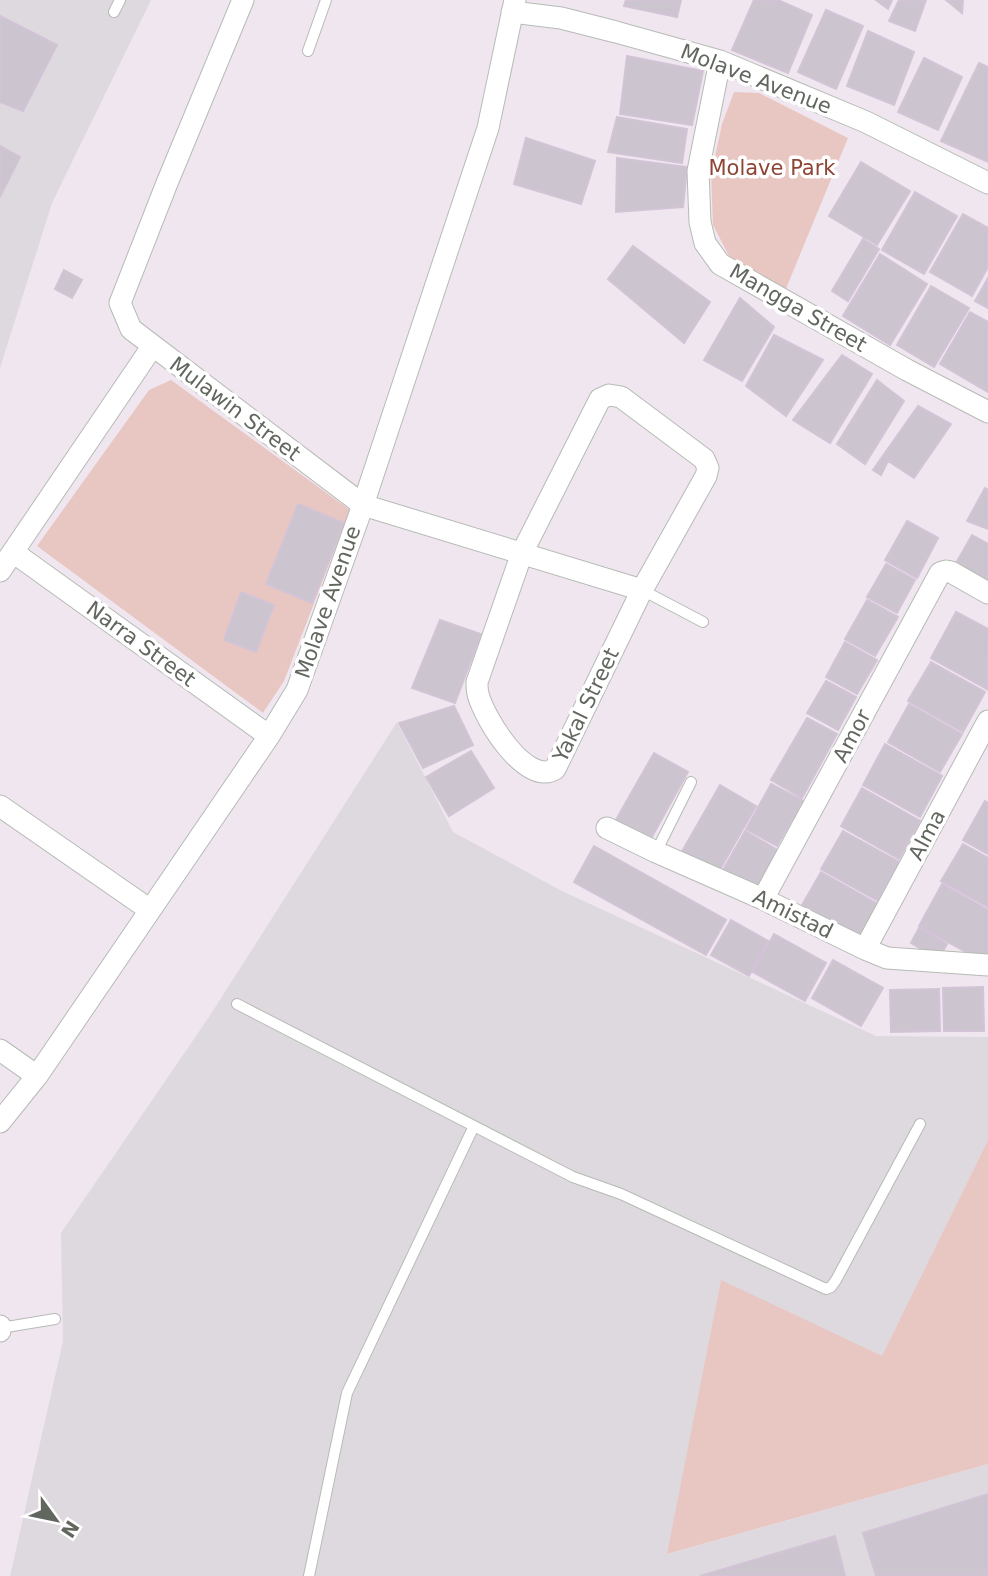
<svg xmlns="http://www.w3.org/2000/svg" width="988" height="1576" font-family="'DejaVu Sans',sans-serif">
  <rect width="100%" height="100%" fill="#f0e6f0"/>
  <path fill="#ded9df" d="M0 0H151L52 203 0 368Z
    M397 722 453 832 562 891 876 1036 988 1037V1140L882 1357 721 1281 668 1554 988 1464V1576H10L63 1341 61 1233 209 1017Z"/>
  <path fill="#e8c7c2" d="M734 92 759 93 848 138 785 291 731 260 713 225 711 175 722 124Z
    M171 380 350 510 284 681 263 713 37 546 149 390Z
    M988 1140V1464L667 1554 721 1280 882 1356Z"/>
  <path fill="#ccc4ce" stroke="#d2c4d6" stroke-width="2" d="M626 0H681L677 17 624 6Z
    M754 0H778L812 15 788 73 732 50Z
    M876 0H892L888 9Z
    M899 0H926L915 31 889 21Z
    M946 0H963L962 13Z
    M826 10 863 26 836 89 798 72Z
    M0 16 57 45 23 111 0 102Z
    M868 31 914 52 894 105 847 86Z
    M627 56 703 71 692 125 620 114Z
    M924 58 962 77 938 130 898 112Z
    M979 63 988 67V162L941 141Z
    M617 117 687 129 682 163 608 152Z
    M526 138 595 161 581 204 514 184Z
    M0 146 20 157 0 197Z
    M617 158 687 167 683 207 616 212Z
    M861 162 910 191 877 245 829 216Z
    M915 192 957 216 924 274 882 250Z
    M963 214 988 228V267L972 296 930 272Z
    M863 239 879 249 848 301 832 291Z
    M633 246 710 302 684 343 608 279Z
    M880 254 927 284 890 345 843 316Z
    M64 270 82 280 72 298 55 289Z
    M988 278V308L975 301Z
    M931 286 969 308 934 367 897 345Z
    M740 298 774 327 742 381 704 360Z
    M970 312 988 322V392L940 364Z
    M774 335 823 360 786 416 746 386Z
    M842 355 872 374 830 443 793 420Z
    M877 380 904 401 865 464 837 444Z
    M918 406 951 424 914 478 888 461 881 475 873 470Z
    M985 488 988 490V529L967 521Z
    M298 504 344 523 312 603 266 584Z
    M907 521 938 538 917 578 885 560Z
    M972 535 988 544V584L955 565Z
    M886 564 915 580 897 613 867 597Z
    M241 592 274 605 256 652 224 640Z
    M867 600 898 617 875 656 845 639Z
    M956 612 988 629 987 689 931 658Z
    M440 620 481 634 455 703 412 688Z
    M845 642 877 660 857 694 826 677Z
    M931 662 985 692 963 732 908 701Z
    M826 681 856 697 838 730 807 713Z
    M909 704 962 734 940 772 888 742Z
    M454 706 473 745 423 768 399 723Z
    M807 718 837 734 802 798 771 780Z
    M885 744 942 776 920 817 863 785Z
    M471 751 494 788 449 816 426 777Z
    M654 753 688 772 648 844 613 825Z
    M771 784 803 801 777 846 746 829Z
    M720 785 756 806 718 873 681 853Z
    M862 788 920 821 899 859 841 826Z
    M985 801 988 803V854L963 840Z
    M745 831 781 852 757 895 720 875Z
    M843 831 899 862 878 901 821 869Z
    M963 844 988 858V907L941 881Z
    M594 846 726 920 706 955 574 882Z
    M821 872 883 907 864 940 802 905Z
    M942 884 988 910V955L984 962 919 926Z
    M731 920 768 941 749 976 711 955Z
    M919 928 947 944 938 959 911 943Z
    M774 934 826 963 805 1001 753 972Z
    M833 960 883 988 861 1026 812 998Z
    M983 987 984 1031H944L943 988Z
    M939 989 940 1031 891 1032 890 990Z
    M988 1494V1576H876L863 1533Z
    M835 1536 845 1576H700Z"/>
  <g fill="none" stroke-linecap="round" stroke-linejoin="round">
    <g stroke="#b6bbb4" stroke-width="12">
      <path id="lane" d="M114 12 120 0
        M308 51 326 0
        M642 590 703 622
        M656 852 691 782
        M237 1004 573 1177 621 1194 826 1289 831 1287 836 1280 920 1124
        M0 1328 55 1319
        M309 1576 347 1393 474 1126"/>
    </g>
    <g stroke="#b6bbb4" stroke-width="23">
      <path id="street" d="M243 0 167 183 120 303 131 329 363 505 642 590
        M512 12 561 18 616 32 720 61 866 122 988 183
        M720 61 698 171 700 222 705 243 720 264 907 370 988 412
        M609 395 621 397 704 459 708 468 706 476 642 590 555 769C526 787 484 718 478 694 477 690 477 686 477 682L522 553 600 399Z
        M13 552 269 736
        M0 571 152 347
        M0 806 150 910
        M607 828 656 852 763 899 865 949 887 958 988 965
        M763 899 940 573 946 571 951 572 988 593
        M865 949 988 721
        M0 1050 37 1076
        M0 1122 37 1076 269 736 297 690 363 505 488 128 515 0
        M0 1326V1331"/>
    </g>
    <use href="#lane" stroke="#fff" stroke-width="10"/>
    <use href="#street" stroke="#fff" stroke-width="21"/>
  </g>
  <g text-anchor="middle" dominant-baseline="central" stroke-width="7" stroke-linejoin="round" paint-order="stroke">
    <g font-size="21" fill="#61675e" stroke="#fff">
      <text transform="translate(756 79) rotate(21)">Molave Avenue</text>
      <text transform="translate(798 308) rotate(30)">Mangga Street</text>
      <text transform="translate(235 409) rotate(37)">Mulawin Street</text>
      <text transform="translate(328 602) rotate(-71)">Molave Avenue</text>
      <text transform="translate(141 644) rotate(36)">Narra Street</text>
      <text transform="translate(586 705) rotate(-64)">Yakal Street</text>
      <text transform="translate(852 736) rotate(-62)">Amor</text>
      <text transform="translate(927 835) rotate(-62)">Alma</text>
      <text transform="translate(793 914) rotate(26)">Amistad</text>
    </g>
    <g font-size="21" fill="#8f4535" stroke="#fff">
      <text x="772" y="168">Molave Park</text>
    </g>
  </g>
  <g transform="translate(56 1520) rotate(123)" stroke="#ffffff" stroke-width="5" paint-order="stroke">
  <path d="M0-5L12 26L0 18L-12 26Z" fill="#61675e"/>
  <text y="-10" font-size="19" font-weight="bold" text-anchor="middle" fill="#61675e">N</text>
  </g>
</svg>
